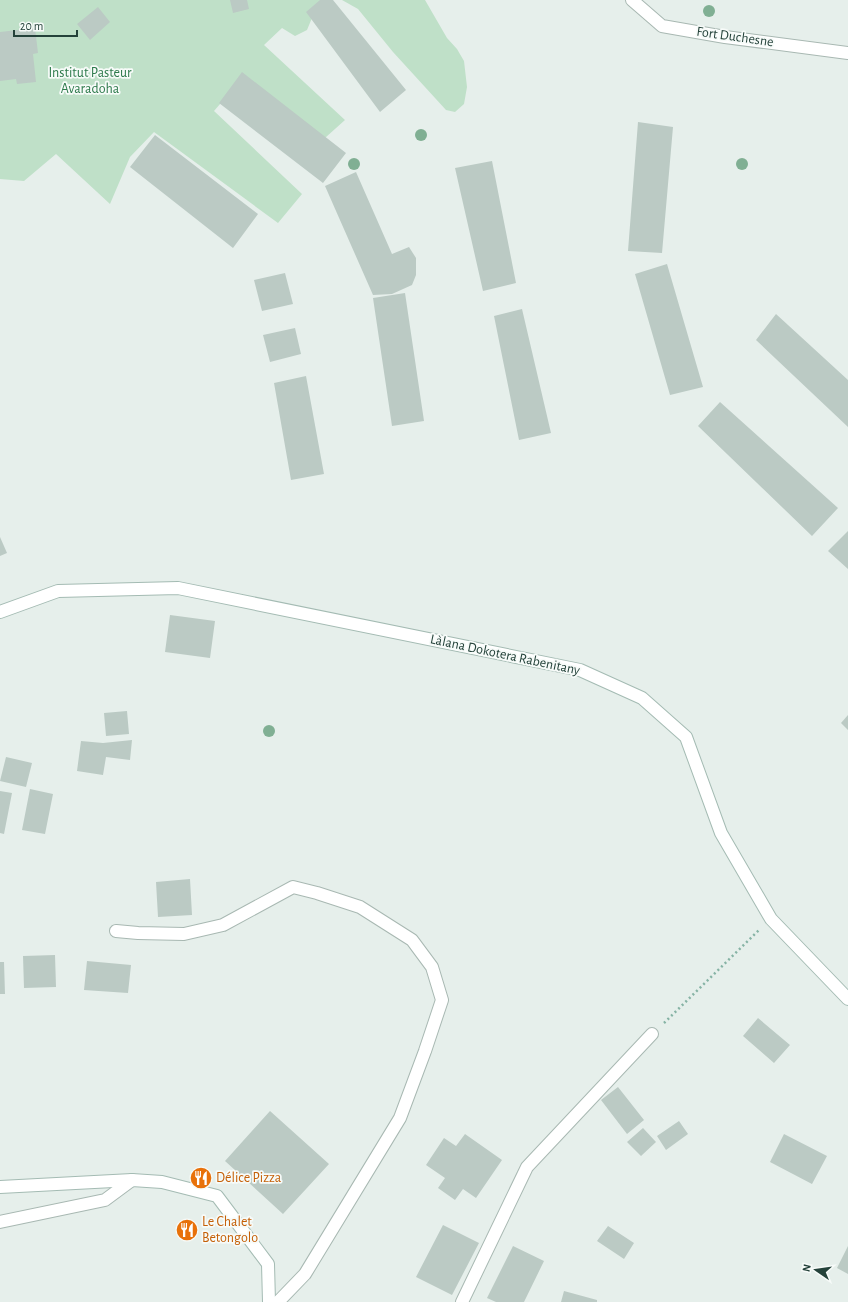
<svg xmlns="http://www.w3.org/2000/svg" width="848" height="1302" font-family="'Alegreya Sans',sans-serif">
  <rect width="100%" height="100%" fill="#e6efeb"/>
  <path fill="#bfe0c8" d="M0 0H327L314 13 307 30 295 36 282 28 264 45 345 120 316 146 239 82 214 111 302 194 278 223 154 132 130 157 110 204 56 154 24 181 0 179Z
    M342 0H425L447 38 457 49 464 61 467 87 464 104 455 112 446 110 393 52 358 9Z"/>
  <path fill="#bbcac4" d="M230 0H247L249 9 233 13Z
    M320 0H333L406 90 380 112 306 12Z
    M98 7 110 22 90 40 77 24Z
    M35 28 38 53 33 54 36 82 17 84 16 79 0 81V32Z
    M242 72 346 153 323 183 219 103Z
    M638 122 673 127 662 253 628 251Z
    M155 135 258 214 233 248 130 167Z
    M492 161 516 283 483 291 455 168Z
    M356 172 392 254 409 247 416 258V275L412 285 392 294 373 295 325 186Z
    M667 264 703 387 670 395 635 274Z
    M285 273 293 304 262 311 254 280Z
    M405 293 424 421 392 426 373 298Z
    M522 309 551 433 519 440 494 316Z
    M776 314 848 380V427L756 340Z
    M295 328 301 354 270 362 263 335Z
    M306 376 324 474 291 480 274 383Z
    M720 402 838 508 812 536 698 426Z
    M848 531V569L828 551Z
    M0 537 7 553 0 556Z
    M170 615 215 621 210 658 165 652Z
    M127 711 129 734 106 736 104 713Z
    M848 715V730L841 723Z
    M132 740 130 760 106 757 103 775 77 771 81 741 103 743Z
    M6 757 32 763 26 787 0 781Z
    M30 789 53 794 45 834 22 830Z
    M0 791 12 793 4 834 0 833Z
    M190 879 192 915 158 917 156 882Z
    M55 955 56 987 24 988 23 956Z
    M87 961 131 965 128 993 84 990Z
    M0 962H4L5 994H0Z
    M758 1018 790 1045 774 1063 743 1036Z
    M618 1087 644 1120 627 1134 601 1100Z
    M270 1111 329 1164 283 1214 225 1161Z
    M679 1121 688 1134 666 1150 657 1136Z
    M643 1128 656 1142 641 1156 627 1142Z
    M465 1134 502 1160 476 1198 463 1189 455 1200 438 1188 445 1178 426 1165 444 1138 456 1146Z
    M784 1134 827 1156 812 1184 770 1162Z
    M443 1225 479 1243 452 1295 416 1277Z
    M608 1226 634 1243 624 1259 597 1241Z
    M513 1246 544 1261 524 1302H496L487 1298Z
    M848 1246V1274L837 1268Z
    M564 1291 597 1300V1302H561Z"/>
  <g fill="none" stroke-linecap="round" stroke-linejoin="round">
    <g stroke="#a8b8b2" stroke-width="14">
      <path id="lane" d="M632 0 662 26 725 37 848 53"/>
    </g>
    <g stroke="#a8b8b2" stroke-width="14">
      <path id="street" d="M116 931 138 933 184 934 223 925 293 887 317 893 360 907 412 940 432 967 442 1000 425 1051 400 1118 305 1274 278 1302
        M0 1222 105 1200 132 1180
        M462 1302 527 1167 652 1034"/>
    </g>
    <g stroke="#a4bbb3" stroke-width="14">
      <path id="secondary" d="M0 612 58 591 178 588 580 670 642 698 686 737 721 833 771 919 848 999
        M0 1187 132 1180 162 1182 217 1196 268 1264 269 1302"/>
    </g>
    <path stroke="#86b3a5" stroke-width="2.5" stroke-dasharray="2 3" stroke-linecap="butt" d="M664 1023 759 930"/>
    <use href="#lane" stroke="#fff" stroke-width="12"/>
    <use href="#street" stroke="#fff" stroke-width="12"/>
    <use href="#secondary" stroke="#fff" stroke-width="12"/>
  </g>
  <g fill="#80af93">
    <circle cx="709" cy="11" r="6"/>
    <circle cx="421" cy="135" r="6"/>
    <circle cx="354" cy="164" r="6"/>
    <circle cx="742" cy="164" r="6"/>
    <circle cx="269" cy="731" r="6"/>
  </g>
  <defs>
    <g id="restaurant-disc" transform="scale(1.15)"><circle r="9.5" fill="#e8710a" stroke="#f7fbf9"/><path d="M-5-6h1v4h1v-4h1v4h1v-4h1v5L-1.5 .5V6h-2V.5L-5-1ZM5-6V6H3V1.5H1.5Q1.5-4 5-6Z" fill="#fff"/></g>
  </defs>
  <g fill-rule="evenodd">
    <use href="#restaurant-disc" x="201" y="1178"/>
    <use href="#restaurant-disc" x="187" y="1230"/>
  </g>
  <g text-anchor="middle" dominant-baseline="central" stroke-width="3.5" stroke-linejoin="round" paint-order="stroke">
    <g font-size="14" fill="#24423a" stroke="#f7fbf9">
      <text transform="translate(735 37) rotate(8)">Fort Duchesne</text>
      <text transform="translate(505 655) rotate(12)">Làlana Dokotera Rabenitany</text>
    </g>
    <g font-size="14" fill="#2d7a4b" stroke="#f7fbf9">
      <text x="90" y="73">Institut Pasteur<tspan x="90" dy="16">Avaradoha</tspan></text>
    </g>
    <g font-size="14" fill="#c56008" stroke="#f7fbf9" text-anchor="start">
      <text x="216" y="1178">Délice Pizza</text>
      <text x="202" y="1222">Le Chalet<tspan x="202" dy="16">Betongolo</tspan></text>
    </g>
  </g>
  <g transform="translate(816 1270) rotate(283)" stroke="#f7fbf9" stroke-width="3" paint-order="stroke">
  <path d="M0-3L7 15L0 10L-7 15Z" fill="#24423a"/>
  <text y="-6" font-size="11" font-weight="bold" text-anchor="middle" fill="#24423a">N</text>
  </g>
  <path d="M14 30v6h63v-6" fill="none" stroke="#24423a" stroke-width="2"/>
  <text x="20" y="30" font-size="12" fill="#24423a" stroke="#f7fbf9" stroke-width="3" paint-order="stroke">20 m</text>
</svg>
